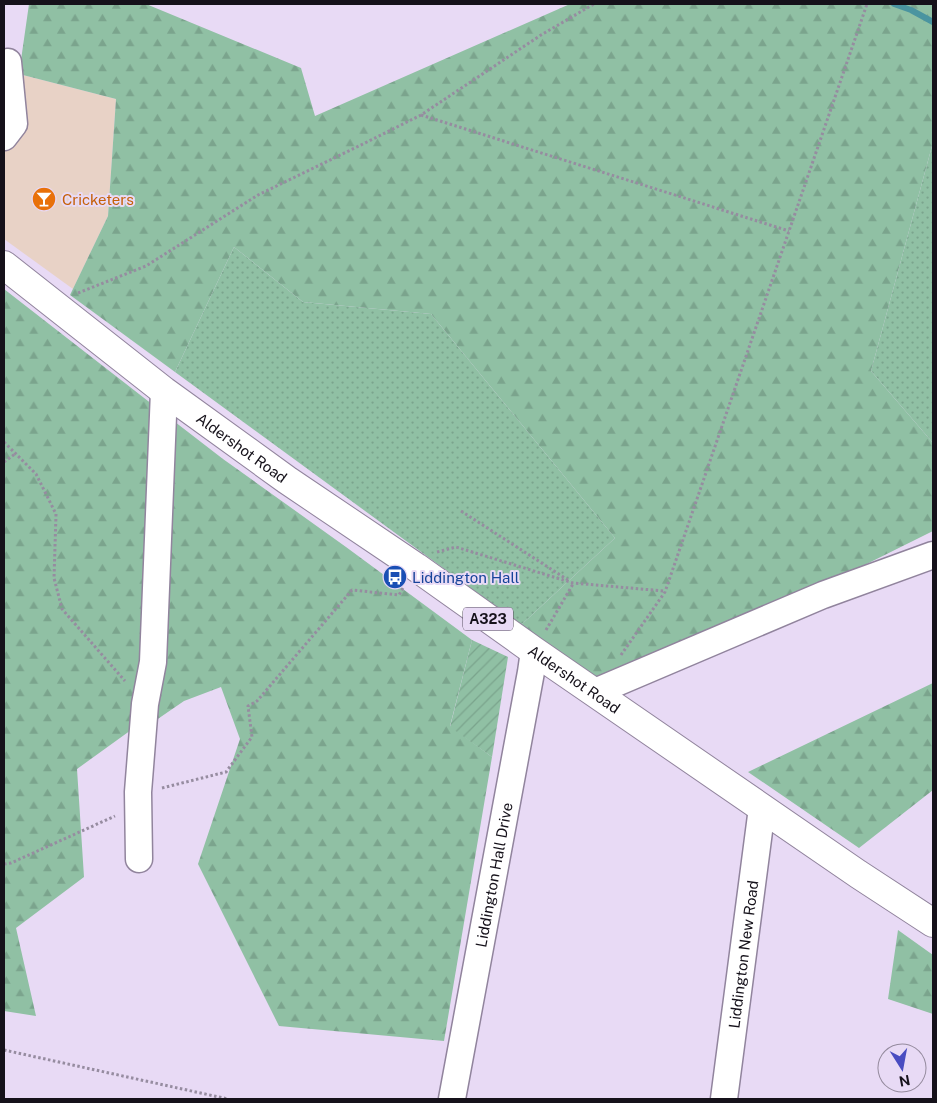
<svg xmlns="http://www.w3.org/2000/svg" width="937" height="1103" font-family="'Public Sans',sans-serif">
  <defs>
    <pattern id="grass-dots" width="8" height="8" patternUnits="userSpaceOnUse" patternTransform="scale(1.25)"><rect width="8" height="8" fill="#90c0a4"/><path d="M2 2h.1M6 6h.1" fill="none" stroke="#7ba48d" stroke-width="1.8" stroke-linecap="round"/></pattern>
    <pattern id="forest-firs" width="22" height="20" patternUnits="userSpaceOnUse" patternTransform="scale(1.25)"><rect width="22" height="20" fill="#90c0a4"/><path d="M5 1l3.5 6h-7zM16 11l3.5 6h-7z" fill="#7ba48d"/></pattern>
    <pattern id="garden-furrows" width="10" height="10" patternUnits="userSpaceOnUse" patternTransform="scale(1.25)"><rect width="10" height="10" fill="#90c0a4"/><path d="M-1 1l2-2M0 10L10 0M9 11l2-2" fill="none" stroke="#7ba48d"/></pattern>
  </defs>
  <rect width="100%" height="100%" fill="#e8daf5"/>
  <path fill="#e8d2c6" d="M4 71 19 74 116 99 108 216 73 289 4 239Z"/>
  <path fill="url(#grass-dots)" d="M932 146H933V443L871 371Z
    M234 247 303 302 431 314 615 538 521 625 175 372Z"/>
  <path fill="url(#forest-firs)" d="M29 4H146L301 68 315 116 570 4H933V146H932L871 371 933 443V531L768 613 597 680 521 625 615 538 431 314 303 302 234 247 175 372 70 295 108 216 116 99 19 74Z
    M4 289 157 408 138 725 77 769 84 877 16 928 36 1016 4 1011Z
    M166 415 223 459 346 547 472 640 450 726 492 757 444 1041 279 1026 198 864 240 739 221 687 184 701 149 725Z
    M933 683V790L859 848 748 772Z
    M898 930 933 955V1014L888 999Z"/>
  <path fill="url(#garden-furrows)" d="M472 640 508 657 492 757 450 727Z"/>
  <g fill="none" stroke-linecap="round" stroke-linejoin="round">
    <path stroke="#4a94a0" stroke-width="6" d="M894 4 911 10 933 22"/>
    <g stroke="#91849d" stroke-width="29">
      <g id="minor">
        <path d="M4 137 14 124 8 62"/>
        <path d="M595 692 823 595 933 555"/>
        <path d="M139 859 138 792 145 704 153 662 164 391"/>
        <path id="s1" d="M452 1099 531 672 534 651"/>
        <path id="s2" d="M724 1099 762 808"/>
      </g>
    </g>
    <g stroke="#91849d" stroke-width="30">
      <g id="major">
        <path id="s3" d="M4 265 164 391 287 480 416 567 534 651 858 874 933 923"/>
      </g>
    </g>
    <path stroke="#968ca0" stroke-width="3" stroke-dasharray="2.5 2.5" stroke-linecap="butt" d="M421 115 789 231
      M78 293 146 266 258 195 365 143 421 115 541 35 594 4
      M4 442 36 474 56 514 54 578 62 609 125 681
      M4 462 15 454
      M461 511 568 580
      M437 552 456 547 573 583 664 591
      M546 630 573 584
      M621 655 665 592 867 4
      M162 788 226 772 252 737 248 706 257 701 352 590 399 595 404 586
      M4 864 11 863 115 816
      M4 1050 228 1099"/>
    <use href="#minor" stroke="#fff" stroke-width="26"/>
    <use href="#major" stroke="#fff" stroke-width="28"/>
  </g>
  <defs>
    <g id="bar-disc" transform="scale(1.25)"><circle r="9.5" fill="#e8710a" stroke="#e8daf5"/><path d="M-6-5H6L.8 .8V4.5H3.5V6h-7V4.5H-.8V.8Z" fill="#fff"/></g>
    <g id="bus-disc" transform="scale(1.25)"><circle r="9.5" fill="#1a4fb4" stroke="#e8daf5"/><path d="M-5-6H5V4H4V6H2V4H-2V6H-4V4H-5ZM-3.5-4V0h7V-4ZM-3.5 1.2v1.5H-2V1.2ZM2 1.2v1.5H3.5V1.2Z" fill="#fff"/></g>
  </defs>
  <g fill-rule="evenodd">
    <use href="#bar-disc" x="44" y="199"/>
    <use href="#bus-disc" x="395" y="577"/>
  </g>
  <g text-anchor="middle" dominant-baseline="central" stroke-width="4" stroke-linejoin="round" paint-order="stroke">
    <rect fill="#e8daf5" stroke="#544d5c" stroke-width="1" x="463" y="607.5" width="50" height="23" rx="4"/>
    <g font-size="14" font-weight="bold" fill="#15111a">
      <text x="488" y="619">A323</text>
    </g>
    <g font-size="15" fill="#c56008" stroke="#e8daf5" text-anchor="start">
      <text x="62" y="199">Cricketers</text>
    </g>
    <g font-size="15" fill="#15111a" stroke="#e8daf5">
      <text stroke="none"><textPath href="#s3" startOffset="300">Aldershot Road</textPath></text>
      <text stroke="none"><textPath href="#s3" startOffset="705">Aldershot Road</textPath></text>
      <text stroke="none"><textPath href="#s1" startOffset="228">Liddington Hall Drive</textPath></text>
      <text stroke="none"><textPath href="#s2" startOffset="146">Liddington New Road</textPath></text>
    </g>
    <g font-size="15" fill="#164399" stroke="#e8daf5" text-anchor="start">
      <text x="412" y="577">Liddington Hall</text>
    </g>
  </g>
  <rect width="937" height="1103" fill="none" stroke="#15111a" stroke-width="10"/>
  <g transform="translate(902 1068) rotate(169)"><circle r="24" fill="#e8daf5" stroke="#948a9d"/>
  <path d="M0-4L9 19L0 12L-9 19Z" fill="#494cc1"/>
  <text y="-8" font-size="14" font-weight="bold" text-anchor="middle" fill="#15111a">N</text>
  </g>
</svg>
